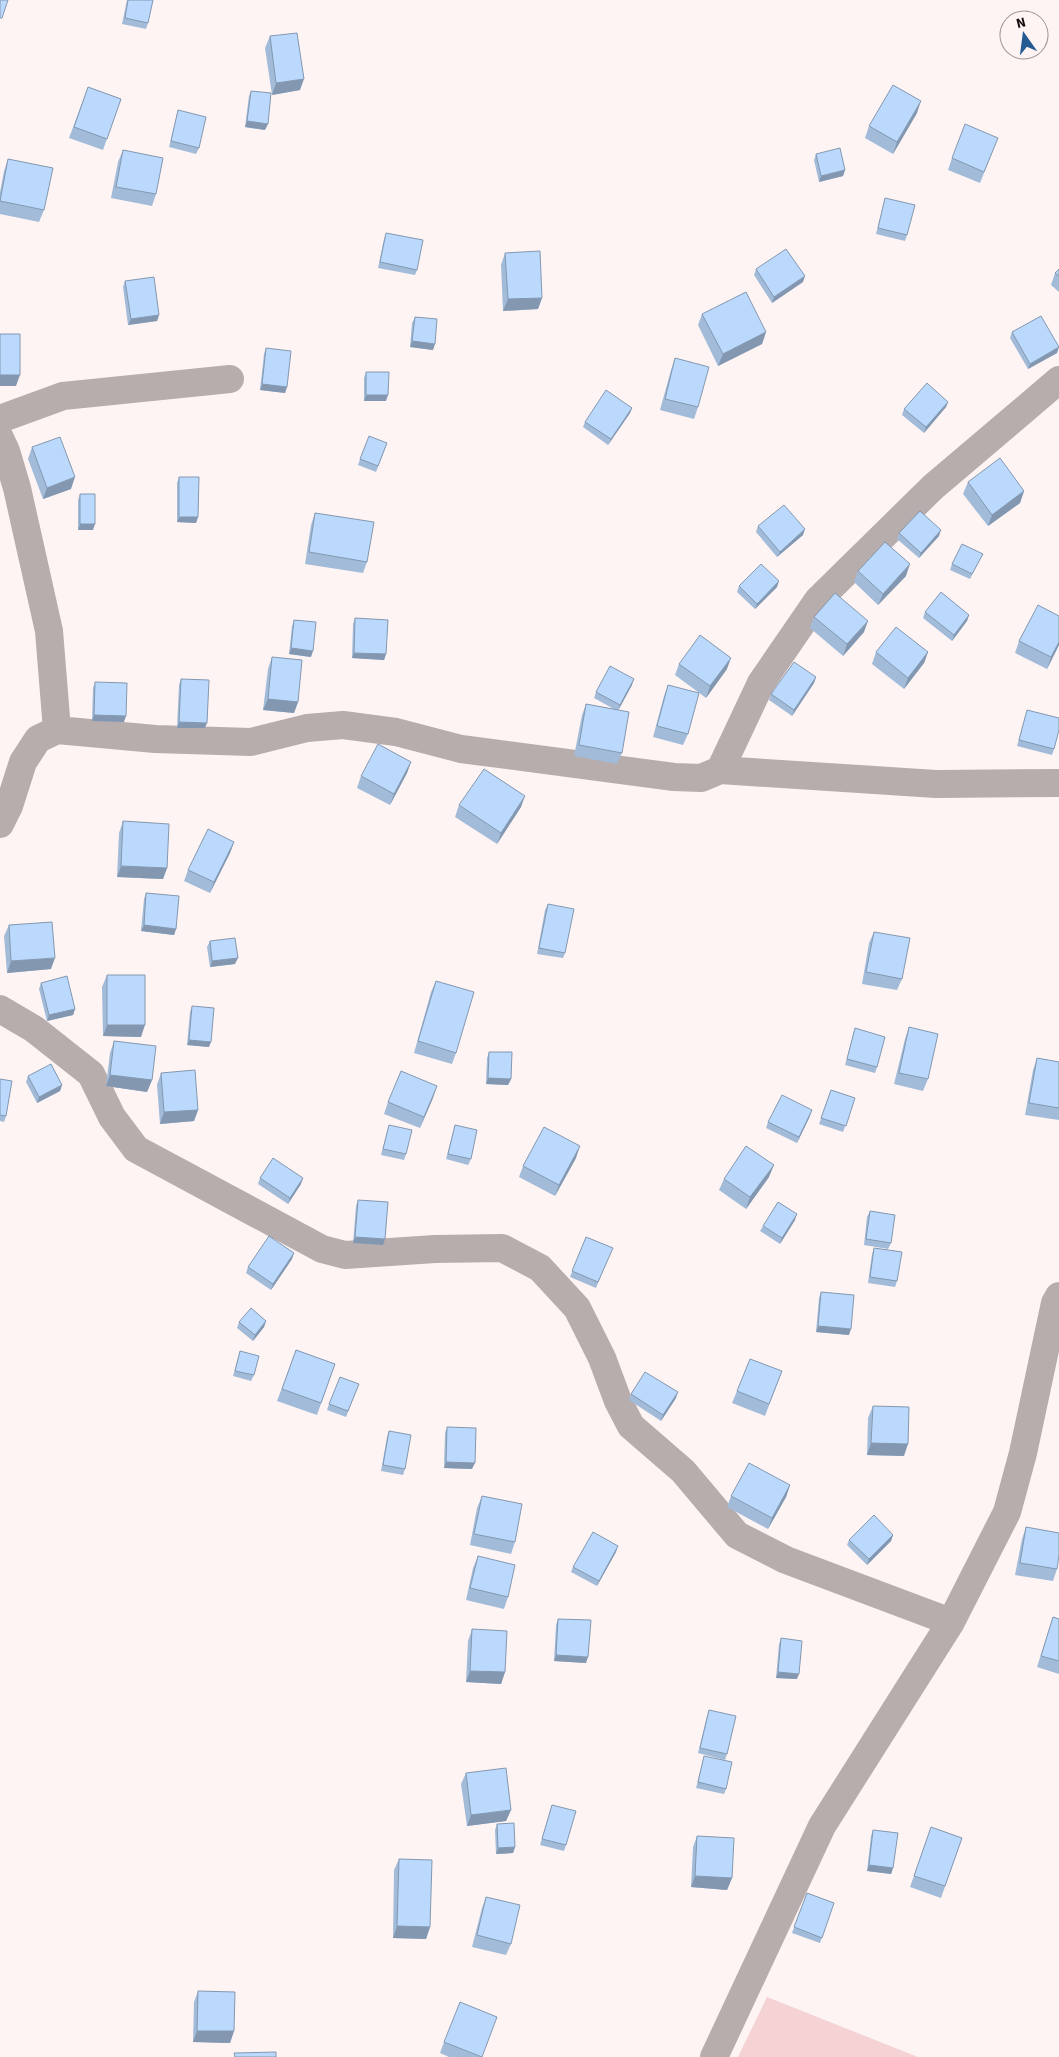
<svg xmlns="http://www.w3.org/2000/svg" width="1059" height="2057" font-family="'Source Sans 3',sans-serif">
  <rect width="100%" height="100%" fill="#fff4f4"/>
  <path fill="#f5d2d4" d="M767 1997 918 2057H738Z"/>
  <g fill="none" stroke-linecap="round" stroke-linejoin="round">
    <path stroke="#b8adad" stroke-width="28" d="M0 419 63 396 230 379
      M0 438 6 451 17 488 49 631 57 730
      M720 770 761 683 818 600 933 487 1059 380
      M0 824 9 806 23 762 38 739 57 730 155 739 251 742 307 728 343 725 396 732 461 749 674 777 701 778 720 770 936 784 1059 783
      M0 1009 34 1029 91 1074 112 1117 136 1149 322 1249 345 1255 435 1249 502 1248 540 1268 577 1308 602 1358 618 1401 631 1426 683 1471 737 1535 786 1560 951 1622
      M714 2057 822 1826 951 1622 1007 1512 1023 1453 1055 1303 1059 1296"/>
  </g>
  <path fill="#a1bbd9" d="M127 0H153L148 23 146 29 122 24Z
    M270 36 300 90 272 95 265 48Z
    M88 87 121 99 103 150 69 138Z
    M251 91 265 130 245 127 249 96Z
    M178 110 199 148 196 154 169 147Z
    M917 113 893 154 865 138 869 126Z
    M998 138 980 183 948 170 952 158Z
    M123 150 156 194 152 206 111 198 118 162Z
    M816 154 845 170 843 176 819 182 814 160Z
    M8 159 44 210 39 222 0 214V192L4 171Z
    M885 198 907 235 905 241 876 234Z
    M386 233 417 270 415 275 378 268 384 239Z
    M505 253 542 298 538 309 503 311 501 265Z
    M756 269 803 282 772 303 754 275Z
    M1059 269V292L1051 285 1055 273Z
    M125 281 159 315 157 321 128 325 123 287Z
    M702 314 766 332 762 344 718 366 698 325Z
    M415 317 433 350 410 347 412 323Z
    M1012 332 1059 346 1057 353 1028 369 1010 338Z
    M266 348 287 387 285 393 260 390 264 354Z
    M675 358 698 407 694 419 660 410 671 370Z
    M366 372 386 401H364V378Z
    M948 402 946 407 924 433 902 415 904 409Z
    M632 408 630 413 608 445 583 427 585 422Z
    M387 443 376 472 358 465 360 459Z
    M32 447 71 489 43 499 28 459Z
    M179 477 198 517 196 523 177 522V483Z
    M968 482 1024 491 1020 503 988 526 963 494Z
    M80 494 93 530H78V500Z
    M315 513 367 562 363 573 305 564 311 525Z
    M758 526 803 535 777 557 756 532Z
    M899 533 939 536 919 558 897 539Z
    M983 554 970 579 950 570 952 564Z
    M858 571 906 576 878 605 854 582Z
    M739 586 777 587 755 609 737 592Z
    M925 612 969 615 967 621 952 641 923 618Z
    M1059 616V645L1047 669 1015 653 1019 641Z
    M814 617 864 632 843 656 810 628Z
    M355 618 386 654 384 660 352 658 353 624Z
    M294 620 311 657 289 654 292 626Z
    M876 652H928L924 663 904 689 872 664Z
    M272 657 298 702 294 713 263 710 268 669Z
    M679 664 727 669 706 698 675 675Z
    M816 677 814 683 792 716 769 700 771 694Z
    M181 679 205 728H177L179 685Z
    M95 682 124 722 92 721 93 688Z
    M632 685 618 710 622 753 617 764 574 756 582 715 586 704 614 709 594 698 596 692Z
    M668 685 688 734 683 745 653 737 664 696Z
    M1027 710 1054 749 1052 755 1017 746Z
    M411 762 407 773 390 805 357 788 361 776Z
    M459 805 521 807 497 844 455 817Z
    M123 821 167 868 163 879 117 877 119 833Z
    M234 842 230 853 210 893 184 881 188 870Z
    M146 893 176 929 174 935 141 931 144 899Z
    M548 904 565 953 563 958 537 954 545 910Z
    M9 925 51 969 7 973 4 936Z
    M874 932 902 979 897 990 862 984 869 943Z
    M210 941 235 964 210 967 207 947Z
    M107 975 141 1037 103 1036 102 987Z
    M436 981 456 1053 452 1064 414 1053 431 992Z
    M41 983 75 1009 73 1015 47 1021 39 989Z
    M192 1006 209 1047 187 1045 190 1012Z
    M909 1027 928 1079 923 1091 894 1084 905 1039Z
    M855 1028 877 1067 875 1073 845 1065Z
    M114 1041 152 1080 147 1092 106 1086 110 1053Z
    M489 1052 511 1079 508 1085 486 1084 487 1058Z
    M1037 1058 1059 1062V1120L1025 1115 1033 1070Z
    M161 1073 198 1110 194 1121 160 1124 157 1085Z
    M28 1076 62 1085 60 1091 37 1103 26 1082Z
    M0 1079 6 1116 4 1122 0 1121Z
    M831 1090 855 1098 843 1132 819 1124Z
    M433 1098 420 1128 384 1114 388 1102Z
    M810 1116 797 1143 766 1128 768 1122Z
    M389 1125 406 1154 404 1160 381 1155Z
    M455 1125 471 1159 468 1165 446 1159Z
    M576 1158 555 1196 519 1177 523 1166Z
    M769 1177 746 1209 719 1190 724 1179Z
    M260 1178 301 1184 288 1204 258 1184Z
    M358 1200 383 1245 353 1243 356 1206Z
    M870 1211 891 1243 888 1249 864 1245 867 1217Z
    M795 1220 780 1244 760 1231 763 1226Z
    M586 1237 610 1254 596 1288 570 1277Z
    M874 1248 897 1281 895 1287 868 1283 872 1254Z
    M292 1259 271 1290 246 1273 248 1267Z
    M821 1292 849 1335 816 1332 819 1298Z
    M266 1321 264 1327 253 1341 237 1328 239 1322Z
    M296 1350 335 1364 317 1415 277 1401Z
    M240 1351 254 1375 251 1381 233 1376Z
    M782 1371 765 1416 732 1403 737 1391Z
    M359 1384 346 1417 327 1410 329 1404Z
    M631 1394 676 1398 661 1421 629 1400Z
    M873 1406 904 1456 867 1455 868 1418Z
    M447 1427 472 1469 444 1468 445 1433Z
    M389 1431 405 1469 403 1475 381 1471 387 1437Z
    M790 1485 786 1497 768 1529 727 1507 731 1496Z
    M482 1496 515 1542 511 1554 470 1545 477 1508Z
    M1026 1527 1057 1569 1053 1581 1015 1575 1022 1539Z
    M893 1535 891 1541 867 1565 847 1545 849 1540Z
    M616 1552 597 1586 571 1572 573 1567Z
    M478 1556 508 1597 504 1609 466 1600 473 1568Z
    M1053 1617 1059 1619V1674L1037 1667Z
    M558 1619 586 1663 554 1661 556 1625Z
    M472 1629 505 1672 501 1684 466 1682 468 1641Z
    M781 1638 797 1679 776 1678 779 1644Z
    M709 1710 727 1754 725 1760 698 1753 707 1716Z
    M704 1756 726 1789 724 1794 696 1788Z
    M466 1773 511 1810 506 1821 467 1826 461 1784Z
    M552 1805 566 1845 564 1851 540 1845Z
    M497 1824 515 1847 513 1853 496 1854 495 1830Z
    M931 1827 962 1838 941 1898 910 1887Z
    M873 1830 893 1868 891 1874 867 1871 871 1836Z
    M697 1836 732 1878 727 1890 691 1887 693 1847Z
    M399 1859 430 1927 426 1939 393 1938 394 1870Z
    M807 1893 834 1903 820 1943 792 1933Z
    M486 1897 511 1944 506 1955 472 1947 482 1908Z
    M198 1991 234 2031 230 2043 193 2042 194 2002Z
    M444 2042 482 2057H449L440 2053Z"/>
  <path fill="#8398b0" d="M304 79 300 90 272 95 276 83Z
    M921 101 917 113 893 154 897 142Z
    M247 121 268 124 265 130 245 127Z
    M845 170 843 176 819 182 821 176Z
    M805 276 803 282 772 303 774 297Z
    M542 298 538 309 503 311 508 299Z
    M159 315 157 321 128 325 131 319Z
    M766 332 762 344 718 366 723 354Z
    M412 341 435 344 433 350 410 347Z
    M1059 347 1057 353 1028 369 1030 364Z
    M0 375H20L16 386H0Z
    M262 384 287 387 285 393 260 390Z
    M366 395H388L386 401H364Z
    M948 402 946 407 924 433 926 427Z
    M632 408 630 413 608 445 611 439Z
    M75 477 71 489 43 499 47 488Z
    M1024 491 1020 503 988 526 992 515Z
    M179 517H198L196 523 177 522Z
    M80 524H95L93 530H78Z
    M805 529 803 535 777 557 780 552Z
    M941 530 939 536 919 558 921 553Z
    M910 564 906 576 878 605 883 594Z
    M779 581 777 587 755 609 757 604Z
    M969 615 967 621 952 641 954 635Z
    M868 621 864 632 843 656 847 644Z
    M1059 642V645L1047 669 1051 657Z
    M291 648 313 651 311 657 289 654Z
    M928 652 924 663 904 689 908 678Z
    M354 653 386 654 384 660 352 658Z
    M731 658 727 669 706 698 710 686Z
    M816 677 814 683 792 716 794 710Z
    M634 679 632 685 618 711 620 705Z
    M268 699 298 702 294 713 263 710Z
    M94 715 126 716 124 722 92 721Z
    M179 722 207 723 205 728H177Z
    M411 762 407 773 390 805 394 794Z
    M525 796 521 807 497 844 501 833Z
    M234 842 230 853 210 893 214 882Z
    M121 866 167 868 163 879 117 877Z
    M144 925 176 929 174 935 141 931Z
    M55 958 51 969 7 973 11 961Z
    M238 958 235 964 210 967 212 961Z
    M75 1009 73 1015 47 1021 49 1015Z
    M107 1025H145L141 1037 103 1036Z
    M189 1040 211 1042 209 1047 187 1045Z
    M110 1075 152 1080 147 1092 106 1086Z
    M488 1078 511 1079 508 1085 486 1084Z
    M62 1085 60 1091 37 1103 39 1097Z
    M437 1086 433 1098 420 1128 424 1117Z
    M198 1110 194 1121 160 1124 164 1112Z
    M812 1110 810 1116 797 1143 799 1137Z
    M580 1146 576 1158 555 1196 559 1185Z
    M774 1165 769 1177 746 1209 750 1197Z
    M303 1178 301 1184 288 1204 290 1198Z
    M797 1214 795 1220 780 1244 782 1238Z
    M355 1237 385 1239 383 1245 353 1243Z
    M294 1253 292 1259 271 1290 273 1284Z
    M266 1321 264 1327 253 1341 255 1335Z
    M818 1326 851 1329 849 1335 816 1332Z
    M678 1392 676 1398 661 1421 663 1415Z
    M871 1443 908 1444 904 1456 867 1455Z
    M446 1462 475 1463 472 1469 444 1468Z
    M790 1485 786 1497 768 1529 772 1518Z
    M893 1535 891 1541 867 1565 869 1559Z
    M618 1546 616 1552 597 1586 599 1581Z
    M556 1655 588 1657 586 1663 554 1661Z
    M470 1671 505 1672 501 1684 466 1682Z
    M778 1672 799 1674 797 1679 776 1678Z
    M511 1810 506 1821 467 1826 471 1815Z
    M515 1847 513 1853 496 1854 498 1848Z
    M869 1865 893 1868 891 1874 867 1871Z
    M695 1876 732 1878 727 1890 691 1887Z
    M397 1926 430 1927 426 1939 393 1938Z
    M197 2031H234L230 2043 193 2042Z"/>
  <path fill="#bbd9fc" stroke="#8398b0" d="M0 0H8L2 18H0Z
    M128 0H153L148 23 125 18Z
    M297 33 304 79 276 83 270 36Z
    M893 85 921 101 897 142 869 126Z
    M88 87 121 99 107 139 74 127Z
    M251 91 271 93 268 124 247 121Z
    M178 110 206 117 199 148 171 141Z
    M965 124 998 138 984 172 952 158Z
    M840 148 845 170 821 176 816 154Z
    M123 150 163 158 156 194 116 187Z
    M8 159 53 168 44 210 0 201Z
    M885 198 915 205 907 235 878 228Z
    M386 233 423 240 417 270 380 262Z
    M786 249 805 276 774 297 756 269Z
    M540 251 542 298 508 299 505 253Z
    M1059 269V276L1055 273Z
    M154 277 159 315 131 319 125 281Z
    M746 292 766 332 723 354 702 314Z
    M1041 316 1059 347 1030 364 1012 332Z
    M415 317 437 319 435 344 412 341Z
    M0 334H20V375H0Z
    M266 348 291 351 287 387 262 384Z
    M675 358 709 367 698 407 665 399Z
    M366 372H389L388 395H366Z
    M927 383 948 402 926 427 904 409Z
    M606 390 632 408 611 439 585 422Z
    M369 436 387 443 378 466 360 459Z
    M60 437 75 477 47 488 32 447Z
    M1000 458 1024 491 992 515 968 482Z
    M179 477H199L198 517H179Z
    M80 494H95V524H80Z
    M784 505 805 529 780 552 758 526Z
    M920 511 941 530 921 553 899 533Z
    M315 513 374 522 367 562 309 552Z
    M885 542 910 564 883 594 858 571Z
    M962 544 983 554 972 574 952 564Z
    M761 564 779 581 757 604 739 586Z
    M941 592 969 615 954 635 925 612Z
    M835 593 868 621 847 644 814 617Z
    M1038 605 1059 616V642L1051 657 1019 641Z
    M355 618 388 620 386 654 354 653Z
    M294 620 316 622 313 651 291 648Z
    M896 627 928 652 908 678 876 652Z
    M700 635 731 658 710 686 679 664Z
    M272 657 302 660 298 702 268 699Z
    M794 662 816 677 794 710 771 694Z
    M610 666 634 679 620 705 596 692Z
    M181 679 209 680 207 723 179 722Z
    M95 682 127 683 126 716 94 715Z
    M668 685 699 693 688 734 657 726Z
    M586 704 629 712 622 753 579 745Z
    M1027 710 1059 718V730L1054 749 1019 740Z
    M378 744 411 762 394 794 361 776Z
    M484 769 525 796 501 833 459 805Z
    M123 821 169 824 167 868 121 866Z
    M208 829 234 842 214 882 188 870Z
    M146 893 179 896 176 929 144 925Z
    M548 904 574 909 565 953 539 948Z
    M52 922 55 958 11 961 9 925Z
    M874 932 910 938 902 979 866 972Z
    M235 938 238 958 212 961 210 941Z
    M107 975H145V1025H107Z
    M67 976 75 1009 49 1015 41 983Z
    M436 981 474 992 456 1053 418 1041Z
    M192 1006 214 1008 211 1042 189 1040Z
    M909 1027 938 1034 928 1079 899 1073Z
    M855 1028 885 1037 877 1067 847 1059Z
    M114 1041 156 1046 152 1080 110 1075Z
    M489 1052H512L511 1079 488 1078Z
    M1037 1058 1059 1062V1108L1029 1103Z
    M51 1064 62 1085 39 1097 28 1076Z
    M195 1070 198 1110 164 1112 161 1073Z
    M401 1071 437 1086 424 1117 388 1102Z
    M0 1079 12 1081 6 1116 0 1115Z
    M831 1090 855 1098 846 1126 821 1118Z
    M782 1095 812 1110 799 1137 768 1122Z
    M389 1125 412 1130 406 1154 383 1149Z
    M455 1125 477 1130 471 1159 448 1154Z
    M544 1127 580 1146 559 1185 523 1166Z
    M746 1146 774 1165 750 1197 724 1179Z
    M273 1158 303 1178 290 1198 260 1178Z
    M358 1200 388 1202 385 1239 355 1237Z
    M778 1202 797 1214 782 1238 763 1226Z
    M870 1211 895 1215 891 1243 866 1239Z
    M269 1236 294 1253 273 1284 248 1267Z
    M586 1237 613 1248 598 1282 572 1271Z
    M874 1248 902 1252 897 1281 870 1277Z
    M821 1292 854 1295 851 1329 818 1326Z
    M251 1308 266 1321 255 1335 239 1322Z
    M296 1350 335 1364 321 1403 282 1389Z
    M240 1351 259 1356 254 1375 235 1371Z
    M750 1359 782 1371 769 1404 737 1391Z
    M645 1372 678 1392 663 1415 631 1394Z
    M340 1377 359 1384 348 1411 329 1404Z
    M873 1406 909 1407 908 1444 871 1443Z
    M447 1427 476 1428 475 1463 446 1462Z
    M389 1431 411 1435 405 1469 383 1465Z
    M749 1463 790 1485 772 1518 731 1496Z
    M482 1496 522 1504 515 1542 474 1534Z
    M874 1515 893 1535 869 1559 849 1540Z
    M1026 1527 1059 1533V1555L1057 1569 1020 1563Z
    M593 1532 618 1546 599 1581 573 1567Z
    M478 1556 515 1565 508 1597 470 1588Z
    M1053 1617 1059 1619V1661L1041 1656Z
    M558 1619 591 1620 588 1657 556 1655Z
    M472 1629 507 1631 505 1672 470 1671Z
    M781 1638 802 1641 799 1674 778 1672Z
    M709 1710 736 1716 727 1754 700 1748Z
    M704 1756 732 1762 726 1789 698 1782Z
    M506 1768 511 1810 471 1815 466 1773Z
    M552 1805 576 1811 566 1845 542 1839Z
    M514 1823 515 1847 498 1848 497 1824Z
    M931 1827 962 1838 945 1886 914 1876Z
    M873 1830 898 1833 893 1868 869 1865Z
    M697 1836 734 1838 732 1878 695 1876Z
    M399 1859 432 1860 430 1927 397 1926Z
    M807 1893 834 1903 822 1938 794 1927Z
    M486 1897 520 1905 511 1944 477 1935Z
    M198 1991 235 1992 234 2031H197Z
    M460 2002 497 2017 482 2057 444 2042Z
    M276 2052V2057H235L234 2053Z"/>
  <g transform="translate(1024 35) rotate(346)"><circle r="24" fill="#fff4f4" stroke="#a19797"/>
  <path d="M0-4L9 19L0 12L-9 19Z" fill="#255a93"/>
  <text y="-8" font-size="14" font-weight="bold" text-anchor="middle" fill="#130b0b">N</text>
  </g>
</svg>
